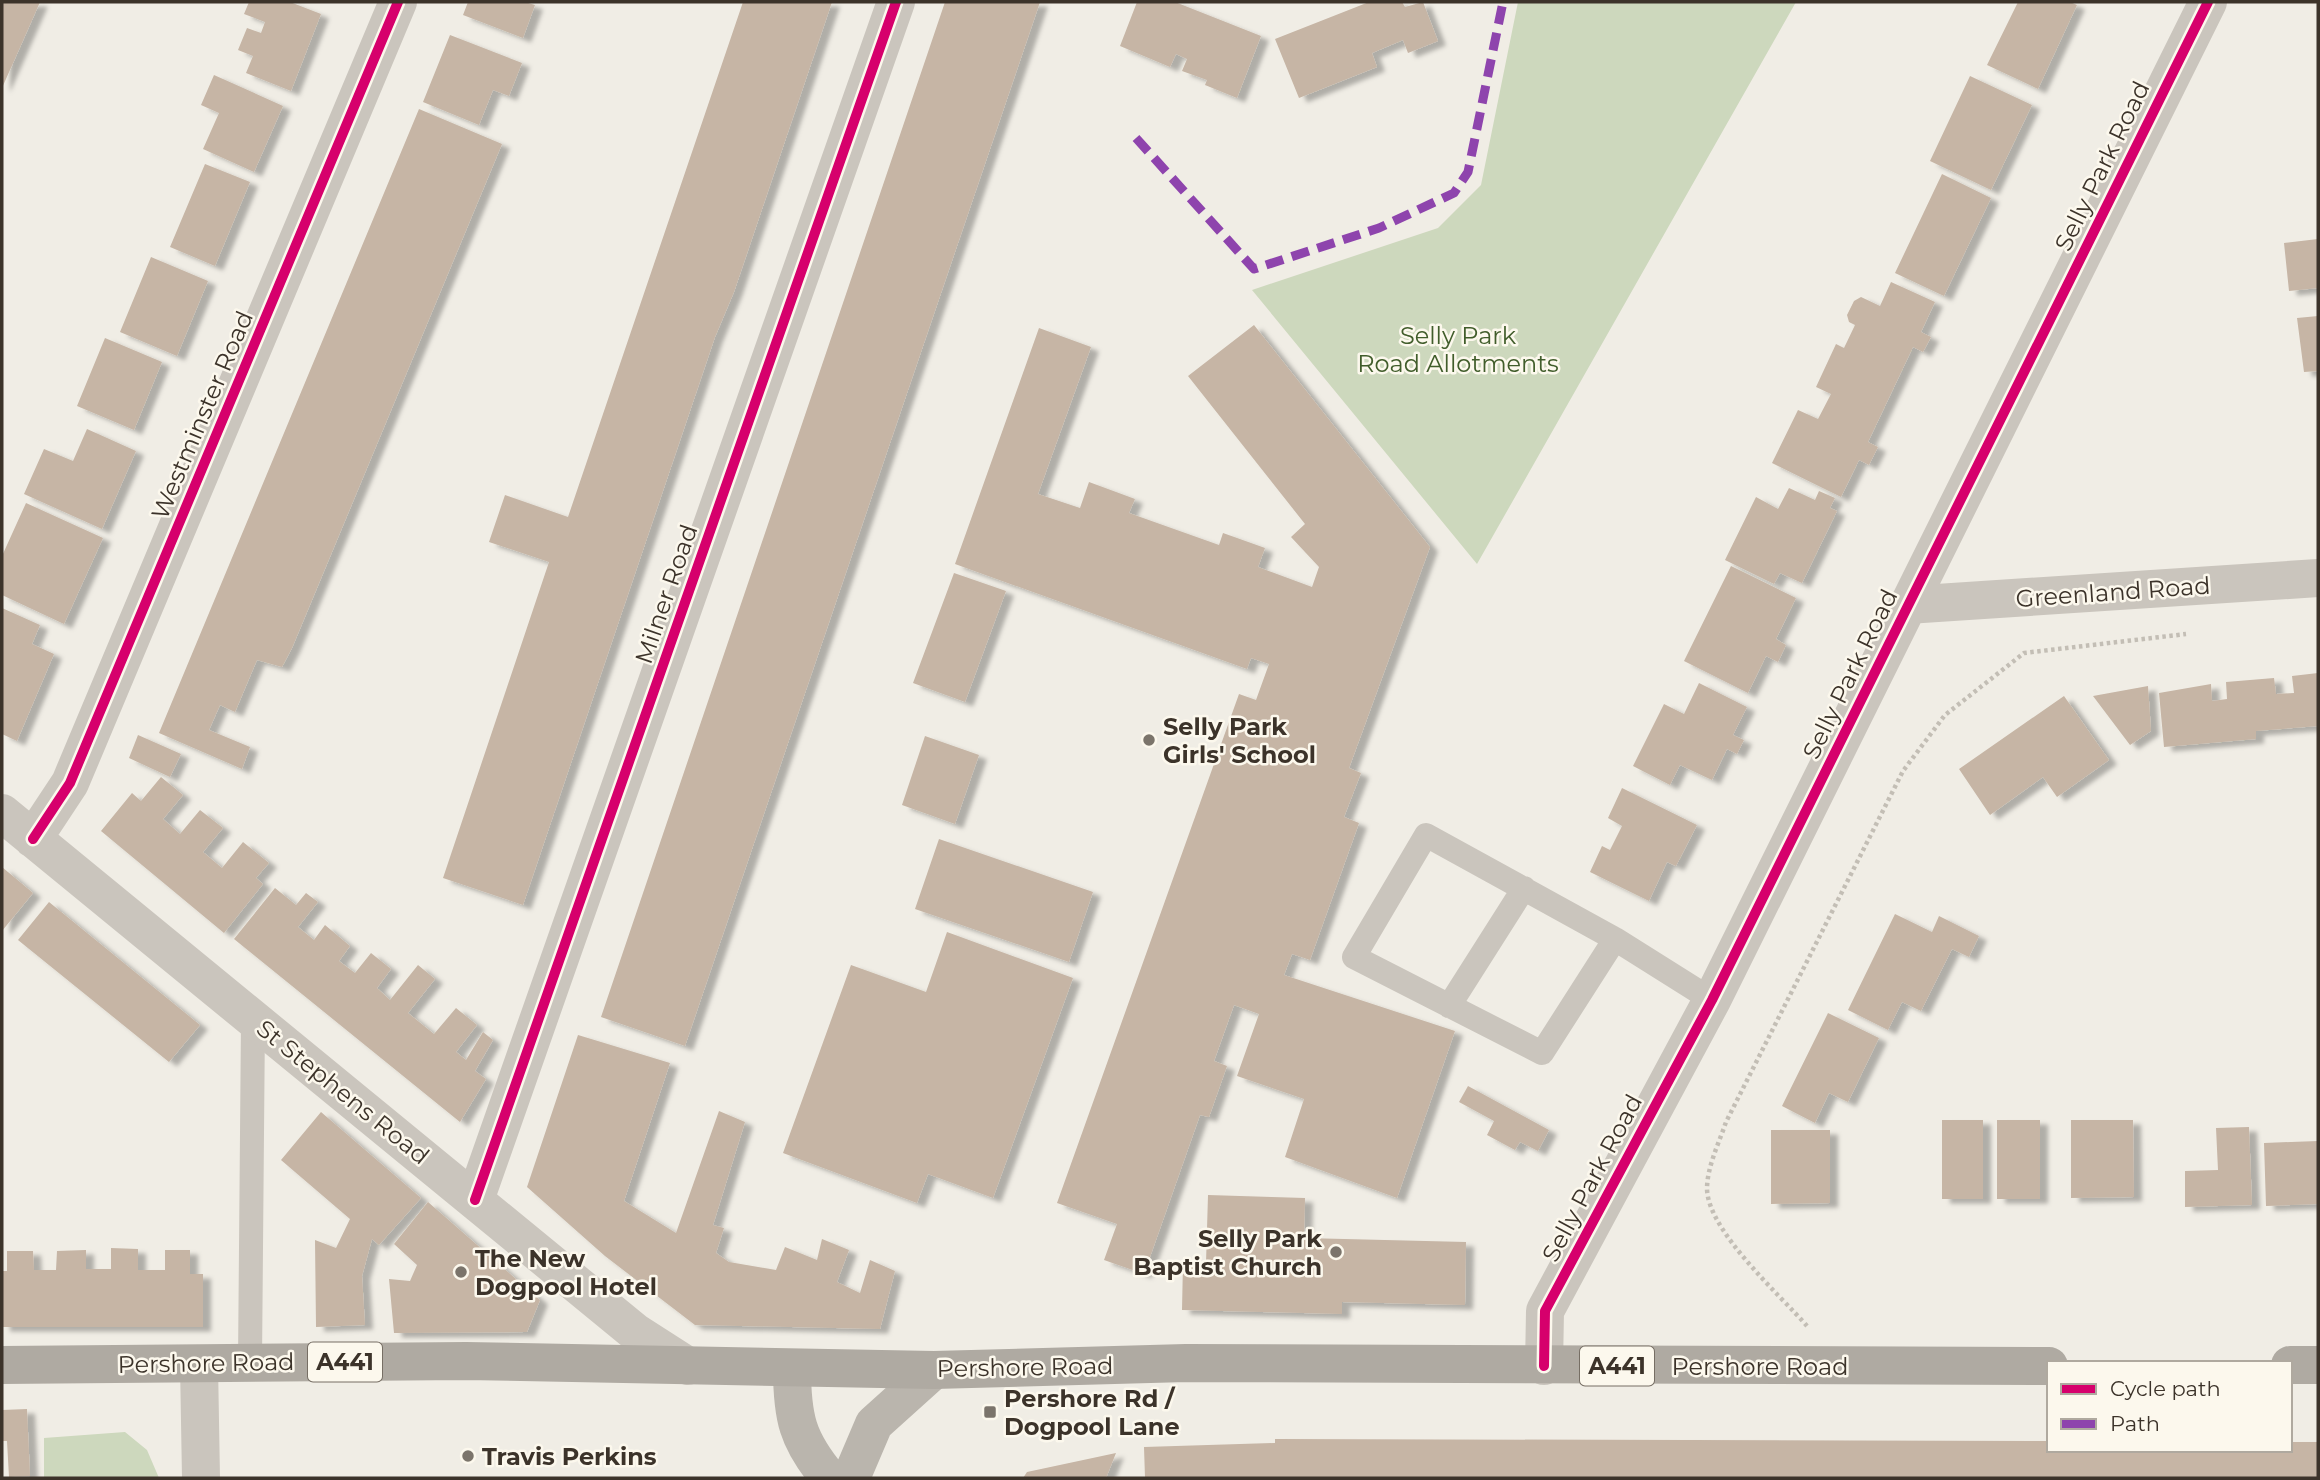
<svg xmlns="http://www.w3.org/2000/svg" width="2320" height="1480" font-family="Montserrat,sans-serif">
  <defs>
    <filter id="shadow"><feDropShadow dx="8" dy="4.5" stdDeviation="2" flood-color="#0004"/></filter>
  </defs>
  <rect width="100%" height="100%" fill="#f0ede5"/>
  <path fill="#cdd8bd" d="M1518 2H1796L1477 564 1252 290 1438 228 1481 185Z
    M125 1432 147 1450 159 1478H44V1438Z"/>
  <path fill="#c6b5a5" filter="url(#shadow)" d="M2 2H40L2 88Z
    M249 2H290L321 14 291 91 246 73 253 56 238 50 247 28 261 33 265 22 244 14Z
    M468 2H525L535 5 523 38 463 15Z
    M743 2H832L734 292 715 337 523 905 443 878 549 562 489 542 505 495 568 517Z
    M945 2H1040L685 1046 601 1017Z
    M1137 2H1175L1261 36 1237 98 1205 85 1207 80 1182 71 1187 59 1176 54 1170 67 1120 46Z
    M1369 2H1402L1405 7 1423 2 1438 41 1408 53 1403 40 1372 53 1377 67 1299 98 1275 39Z
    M2018 2H2070L2077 5 2038 89 1987 65Z
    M450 35 522 63 509 96 493 90 479 125 423 102Z
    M214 75 283 106 254 172 203 149 219 113 201 105Z
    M1970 76 2032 105 1991 190 1930 161Z
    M419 109 502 144 292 648 282 667 257 660 235 712 220 705 209 730 250 747 242 769 159 733Z
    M205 164 250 182 215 266 170 247Z
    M1942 174 1991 198 1944 296 1895 273Z
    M2318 239V288L2289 291 2284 243Z
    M151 257 208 281 177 356 120 332Z
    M1891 282 1935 302 1921 332 1931 337 1923 352 1913 347 1868 442 1878 447 1869 465 1859 460 1841 497 1772 463 1798 410 1818 419 1831 394 1816 387 1836 344 1844 348 1855 325 1849 322 1847 315 1854 301 1861 297 1880 306Z
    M2318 316V371L2304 372 2297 318Z
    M1254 325 1430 547 1349 768 1361 773 1344 817 1359 823 1310 960 1292 954 1284 975 1455 1031 1397 1198 1285 1157 1304 1099 1237 1076 1259 1014 1234 1005 1214 1061 1227 1066 1209 1117 1200 1115 1144 1274 1104 1260 1117 1224 1057 1203 1239 694 1256 700 1269 664 1251 658 1247 669 955 564 1039 328 1091 347 1038 494 1080 508 1089 482 1135 499 1129 513 1219 545 1223 533 1265 548 1258 567 1312 587 1319 567 1291 537 1305 524 1188 376Z
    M105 338 162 362 134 430 77 406Z
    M87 429 136 451 102 529 24 494 44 449 73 461Z
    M1789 488 1815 500 1819 491 1835 498 1830 508 1837 511 1802 583 1780 573 1774 584 1725 560 1756 497 1778 509Z
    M26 503 103 538 64 624 2 595V556Z
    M1731 566 1796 598 1776 639 1786 645 1778 662 1766 656 1748 693 1684 661Z
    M954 573 1006 591 965 702 913 683Z
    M2 608 40 625 32 644 54 654 17 741 2 734Z
    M2318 673V726L2256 731V739L2164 747 2159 693 2211 684 2212 701 2227 699 2226 682 2274 678 2276 694 2294 693 2292 676Z
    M1699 683 1747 707 1733 735 1744 740 1737 754 1727 749 1712 780 1680 765 1670 785 1633 766 1664 704 1684 714Z
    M2148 686 2151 731 2130 745 2093 696Z
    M2064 696 2109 760 2057 797 2043 777 1990 815 1959 769Z
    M138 735 181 754 170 777 129 758Z
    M925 736 979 755 955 824 902 805Z
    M161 777 183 795 163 819 180 834 200 810 223 828 203 852 222 868 243 842 269 863 256 878 263 884 224 933 101 831 132 793 141 801Z
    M1622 788 1697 825 1676 866 1667 862 1649 901 1590 872 1602 846 1610 850 1622 826 1608 818Z
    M939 839 1093 892 1069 962 915 909Z
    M2 867 33 893 2 931Z
    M275 888 296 905 306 893 318 902 298 927 314 940 325 925 350 946 339 961 355 973 371 953 391 969 377 988 390 1000 418 965 435 979 408 1013 434 1034 456 1008 477 1025 456 1052 466 1060 483 1032 493 1040 475 1071 486 1079 460 1122 234 939Z
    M49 902 200 1025 169 1062 18 940Z
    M1895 914 1932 932 1939 916 1979 936 1969 957 1952 949 1921 1011 1902 1002 1888 1030 1848 1010Z
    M947 932 1073 978 993 1198 928 1174 917 1203 783 1153 851 965 926 992Z
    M1828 1013 1879 1038 1848 1102 1829 1093 1815 1123 1782 1106Z
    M578 1035 670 1063 624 1201 676 1233 719 1111 745 1122 713 1225 724 1228 716 1253 729 1262 776 1270 785 1247 817 1260 822 1239 849 1250 837 1282 860 1293 870 1260 895 1271 880 1329 695 1325 605 1256 527 1187Z
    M1468 1086 1549 1130 1538 1151 1520 1142 1515 1150 1487 1135 1494 1121 1459 1102Z
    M321 1112 421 1198 379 1245 372 1239 362 1276 365 1325 316 1327 315 1240 336 1248 350 1219 281 1160Z
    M1942 1120H1983V1199H1942Z
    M1997 1120H2040V1199H1997Z
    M2071 1120H2133L2134 1197 2071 1198Z
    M2249 1127 2252 1205 2185 1207V1171L2218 1170 2216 1128Z
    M1771 1130H1830V1203L1771 1204Z
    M2318 1141V1204L2266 1206 2264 1143Z
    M1208 1195 1305 1198 1304 1238 1466 1242 1465 1305 1342 1302V1314L1182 1310 1183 1262 1206 1263Z
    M428 1202 540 1300 527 1332 394 1333 389 1279 410 1281 417 1265 394 1244Z
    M111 1248 138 1249V1270H165V1250H190V1274H203V1327H2V1271H7V1251H33L34 1270H56L57 1251 86 1250V1269H111Z
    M27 1409 30 1476 9 1477 7 1441H2V1410Z
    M1275 1439 2049 1441V1450H2290V1442H2318V1478H1145L1144 1447 1275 1443Z
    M1116 1453 1106 1478H1023L1027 1472Z"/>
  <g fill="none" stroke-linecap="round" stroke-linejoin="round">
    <path stroke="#c3beb5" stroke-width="4.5" stroke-dasharray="3.5 3.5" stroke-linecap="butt" d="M1807 1326C1780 1295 1708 1231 1707 1189 1707 1167 1719 1143 1726 1122L1903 771 1945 715 2024 653 2186 634"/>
    <path stroke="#cac5bd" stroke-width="24" d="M1615 939 1542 1053 1354 957 1426 835 1615 939 1712 1000
      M1449 1006 1524 888
      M250 1362 253 1019"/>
    <path stroke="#cac5bd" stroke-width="38" d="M1907 605 2318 578
      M2 813 635 1332 688 1366
      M33 839 70 783 398 2
      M475 1200 896 2
      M199 1364 201 1478
      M1544 1366 1545 1311 1712 1000 2208 2"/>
    <path stroke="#bab5ad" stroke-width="38" d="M792 1368C792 1417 797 1440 829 1478
      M851 1478 874 1424 934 1370"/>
    <path stroke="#afaaa2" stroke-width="38" d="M2 1365 466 1361 934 1370 1186 1363 2049 1366
      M2290 1365H2318"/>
    <path stroke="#8e44ad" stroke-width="9" stroke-dasharray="18 9" stroke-linecap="butt" d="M1136 138 1254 269 1379 228 1454 193 1468 172 1503 2"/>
    <g stroke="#fcf8ed" stroke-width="15">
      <path id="cycleway" d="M33 839 70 783 398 2
        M475 1200 896 2
        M1544 1366 1545 1311 1712 1000 2208 2"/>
    </g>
    <use href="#cycleway" stroke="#d6006c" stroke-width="10"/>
  </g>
  <g fill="#7b746b" stroke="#fcf8ed" stroke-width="2.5">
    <circle cx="1149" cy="740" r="7"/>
    <circle cx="1336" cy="1252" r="7"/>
    <circle cx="461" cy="1272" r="7"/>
    <rect x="983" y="1405" width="14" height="14" rx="3.5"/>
    <circle cx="468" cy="1456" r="7"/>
  </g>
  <g text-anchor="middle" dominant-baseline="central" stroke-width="5" stroke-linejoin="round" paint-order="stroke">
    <g fill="#fcf8ed" stroke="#766e64" stroke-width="2">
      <rect x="308" y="1342.5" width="74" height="39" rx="5"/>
      <rect x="1580" y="1346.5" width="74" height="39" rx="5"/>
    </g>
    <g font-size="23" font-weight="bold" fill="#3c332a">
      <text x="345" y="1362">A441</text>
      <text x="1617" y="1366">A441</text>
    </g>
    <g font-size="24" fill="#3c332a" stroke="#fcf8ed">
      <text transform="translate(2102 166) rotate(-64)">Selly Park Road</text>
      <text transform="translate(202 415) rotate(-67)">Westminster Road</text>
      <text transform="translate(2113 592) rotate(-4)">Greenland Road</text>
      <text transform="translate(666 594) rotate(-71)">Milner Road</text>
      <text transform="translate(1850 674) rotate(-64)">Selly Park Road</text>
      <text transform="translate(343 1092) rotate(39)">St Stephens Road</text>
      <text transform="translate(1592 1178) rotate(-62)">Selly Park Road</text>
      <text transform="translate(206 1363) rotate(-1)">Pershore Road</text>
      <text x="1760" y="1366">Pershore Road</text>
      <text transform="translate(1025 1367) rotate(-1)">Pershore Road</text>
    </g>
    <g font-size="24" fill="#415d2b" stroke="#fcf8ed">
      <text x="1458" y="335">Selly Park<tspan x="1458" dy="28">Road Allotments</tspan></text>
    </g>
    <g font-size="24" font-weight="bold" fill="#3c332a" stroke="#fcf8ed" text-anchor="start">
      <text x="1163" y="726">Selly Park<tspan x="1163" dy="28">Girls' School</tspan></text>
      <text x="1322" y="1238" text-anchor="end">Selly Park<tspan x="1322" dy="28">Baptist Church</tspan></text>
      <text x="475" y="1258">The New<tspan x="475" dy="28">Dogpool Hotel</tspan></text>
      <text x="1004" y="1398">Pershore Rd /<tspan x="1004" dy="28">Dogpool Lane</tspan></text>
      <text x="482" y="1456">Travis Perkins</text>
    </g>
  </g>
  <rect width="2320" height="1480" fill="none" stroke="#3c332a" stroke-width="7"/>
  <rect x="2047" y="1361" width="245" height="91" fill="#fcf8ed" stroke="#afa99f" stroke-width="2"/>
  <rect x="2061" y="1384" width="35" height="10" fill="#d6006c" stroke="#afa99f" stroke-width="2"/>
  <text x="2110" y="1396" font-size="21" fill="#3c332a">Cycle path</text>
  <rect x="2061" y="1419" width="35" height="10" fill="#8e44ad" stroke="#afa99f" stroke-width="2"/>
  <text x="2110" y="1431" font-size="21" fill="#3c332a">Path</text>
</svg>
